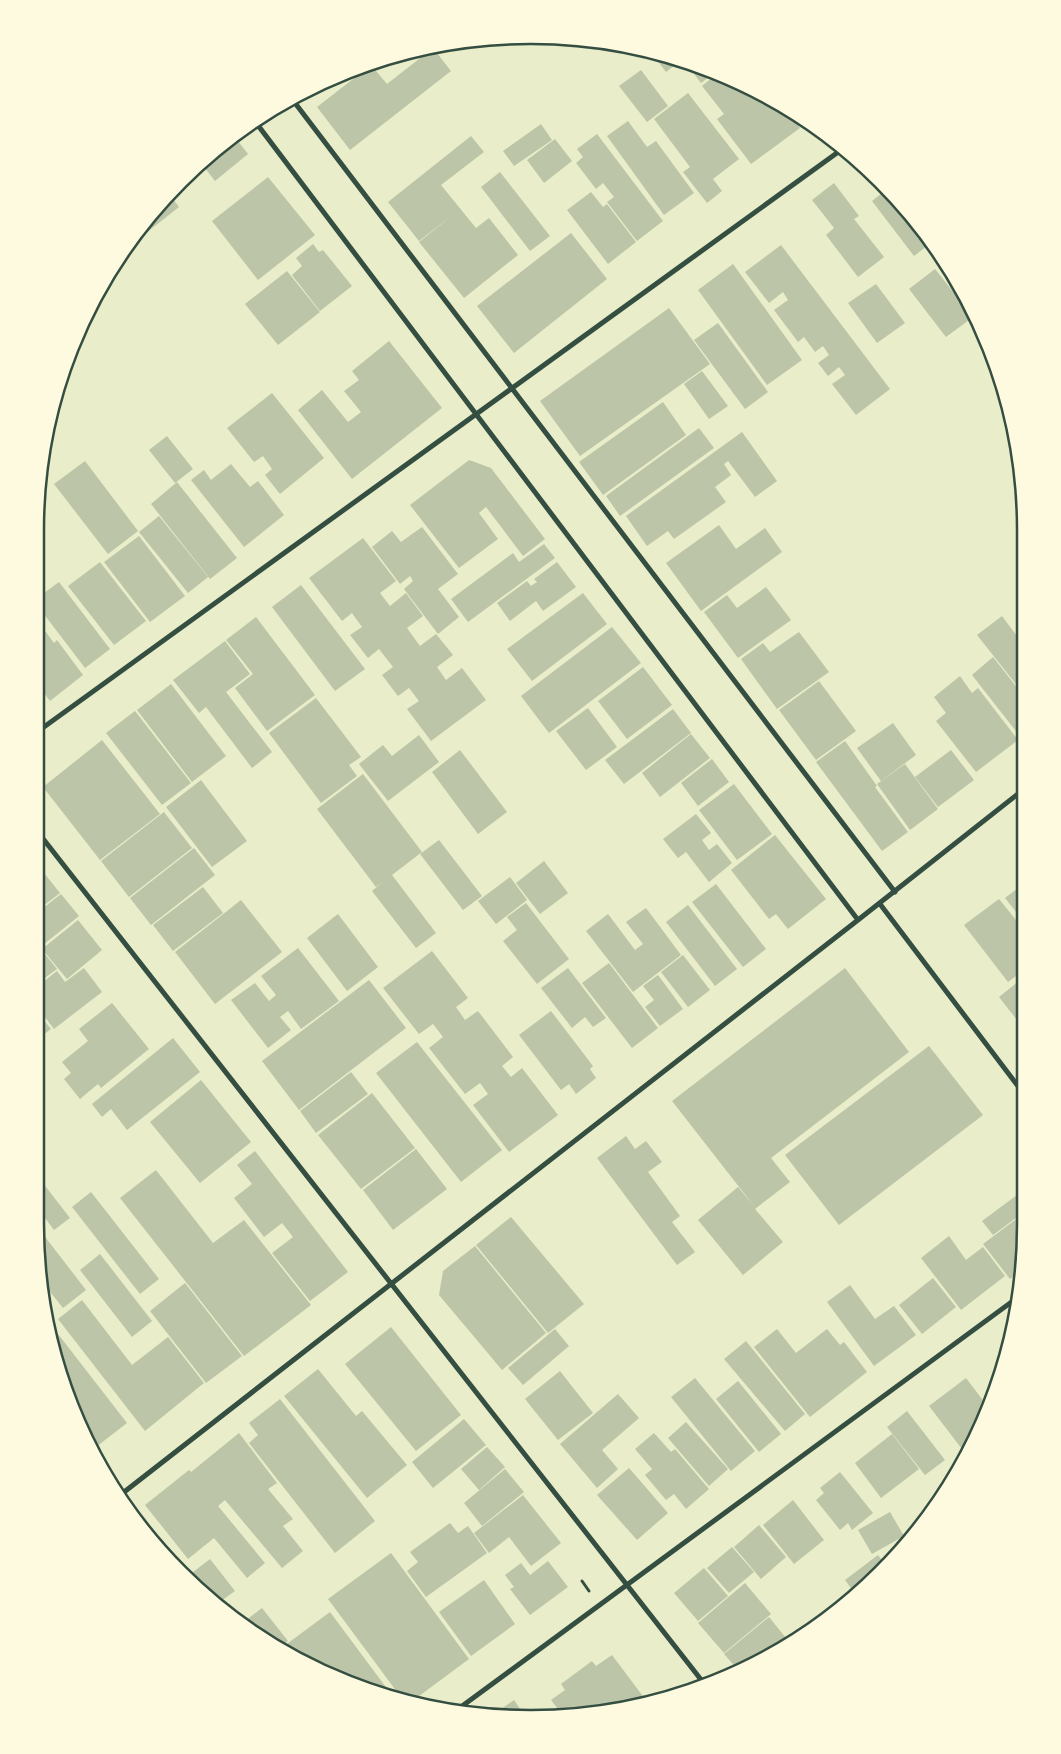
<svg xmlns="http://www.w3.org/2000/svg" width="1061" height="1754" font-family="'Varela Round',sans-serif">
  <rect width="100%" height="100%" fill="#e9edc9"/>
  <path fill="#bcc5a7" d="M433 48 451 71 350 150 317 107 371 65 387 84Z
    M650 51 660 55 680 61 666 72Z
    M685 62 716 72 701 83Z
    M641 70 668 106 647 122 619 86Z
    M719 72 785 107 800 128 751 164 717 119 724 114 702 86Z
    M331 78 313 94 309 90Z
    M688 93 739 159 713 179 722 191 707 203 683 172 690 167 654 119Z
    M628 121 647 147 656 141 694 193 664 215 607 136Z
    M541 124 552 140 514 166 503 151Z
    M597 134 663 221 637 241 607 202 614 197 603 183 596 189 576 163 583 157 577 149Z
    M234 136 248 154 215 181 201 163Z
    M471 136 484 152 441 185 476 228 489 218 518 255 464 298 419 242 454 214 419 241 388 202Z
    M555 139 572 161 544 183 527 160Z
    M500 172 550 236 530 251 481 187Z
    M268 177 315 235 258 280 212 221Z
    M834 183 859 216 854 219 884 257 858 277 826 235 834 228 812 200Z
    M887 189 903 204 931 243 914 256 872 201Z
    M591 192 603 207 607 204 636 242 608 264 567 210Z
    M169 194 179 207 141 237 137 232Z
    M571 233 607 279 514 353 477 306Z
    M313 244 319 252 323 250 352 286 320 311 292 275 302 266 296 258Z
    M781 245 890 389 856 415 832 384 845 375 839 367 828 376 818 363 829 355 823 346 815 352 804 337 798 342 774 310 788 300 783 292 769 303 745 272Z
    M733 264 802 360 767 385 698 290Z
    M935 269 973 317 946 337 909 289Z
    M287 271 320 312 278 345 245 304Z
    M876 284 905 323 877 343 848 303Z
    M669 308 710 364 580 456 540 401Z
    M718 323 768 392 745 409 694 340Z
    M389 341 442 408 352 479 298 410 322 390 348 422 361 412 344 391 359 380 352 371Z
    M702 371 728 406 709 419 684 384Z
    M272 393 324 458 280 494 265 475 272 469 263 456 254 462 227 428Z
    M663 402 686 435 603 495 579 462Z
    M699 428 714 448 620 516 606 496Z
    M742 432 777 481 755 497 728 461 724 464 731 475 715 487 726 502 674 539 668 531 647 546 626 516Z
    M167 436 193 469 175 483 149 450Z
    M469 460 491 468 545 539 523 556 486 507 479 513 498 539 459 568 410 505Z
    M85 461 138 531 108 554 54 484Z
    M231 464 250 487 258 481 284 515 244 547 191 480 204 470 211 480Z
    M177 482 237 558 210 579 151 504Z
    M159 516 208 577 188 593 139 532Z
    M719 525 736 549 765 528 782 552 701 611 666 563Z
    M422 527 458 574 438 589 459 617 438 634 404 589 413 581 410 576 400 584 372 547 392 531 401 542Z
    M139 536 185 596 150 622 104 562Z
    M363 538 396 581 380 593 390 606 406 593 423 616 407 628 420 646 436 634 453 655 437 667 446 680 462 668 486 700 431 741 407 709 419 701 409 688 398 696 382 675 393 667 379 649 368 658 350 635 362 627 352 613 342 621 309 578Z
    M544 544 555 558 468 622 451 599 513 553 519 562Z
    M100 562 146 621 114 645 68 586Z
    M557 562 576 587 543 611 536 601 510 621 497 603 527 581 531 586 537 582 534 579Z
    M59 582 110 649 85 668 37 605 36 599Z
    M301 585 365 669 335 691 272 607Z
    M766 587 791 620 738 658 704 612 727 595 737 608Z
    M583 593 607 624 532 681 507 649Z
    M1002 616 1022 643 1023 693 977 635Z
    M256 617 315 695 267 731 235 688 253 674 226 640Z
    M37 620 54 643 57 640 83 675 50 701 37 684Z
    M612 627 641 663 549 733 521 696Z
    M799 632 829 672 777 709 741 659 763 643 770 652Z
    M225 641 250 674 226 692 272 752 252 768 206 707 199 713 173 680Z
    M993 657 1023 695V740L972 675Z
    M643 667 672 705 627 739 598 701Z
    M960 676 972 693 978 688 1018 740 976 772 936 721 946 713 934 697Z
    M819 681 856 731 816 760 779 710Z
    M171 684 226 756 192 782 137 710Z
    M316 698 361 757 349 765 357 776 321 803 269 733Z
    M588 708 617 747 586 770 556 731Z
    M673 709 691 733 624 784 605 760Z
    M135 711 191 783 162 805 106 733Z
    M893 723 916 755 881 781 857 748Z
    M691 734 710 758 660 797 642 773Z
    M419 735 439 762 388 801 359 764 383 745 392 756Z
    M102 740 160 814 100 860 43 787Z
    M845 741 877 786 875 787 908 832 882 851 816 762Z
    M460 750 507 812 478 834 432 772Z
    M951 750 974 780 938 807 915 777Z
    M712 759 729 782 698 806 681 783Z
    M905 764 938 809 910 830 877 784Z
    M363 774 422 852 392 875 436 933 416 948 372 891 384 881 376 887 317 809Z
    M201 780 247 841 212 867 166 807Z
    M734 784 772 834 737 860 699 810Z
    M164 812 192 848 129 897 101 861Z
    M696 814 711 833 702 840 709 850 717 844 732 863 709 882 686 852 678 858 663 839Z
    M775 835 826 899 788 929 776 914 769 919 731 870Z
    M439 840 482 896 463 910 420 854Z
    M194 848 215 875 151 925 130 898Z
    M544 861 568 893 540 914 516 883Z
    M44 873 60 893 38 910V878Z
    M510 877 527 900 496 924 478 901Z
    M716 884 766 949 743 967 692 902Z
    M1023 884 1024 922 1005 898Z
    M203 887 223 913 173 951 153 925Z
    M61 894 79 916 38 949V912Z
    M999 899 1024 930V970L1008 982 964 925Z
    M241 900 282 952 215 1004 175 952Z
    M526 903 569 959 537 984 503 941 517 930 507 917Z
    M688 905 737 969 715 986 666 922Z
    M646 908 681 955 633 992 586 931 608 914 635 950 643 944 626 922Z
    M338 914 378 967 347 991 307 938Z
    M78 920 102 950 67 979 42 949Z
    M298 948 339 1001 301 1029 288 1011 280 1017 291 1030 268 1048 231 1000 255 983 269 1001 276 995 261 976Z
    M41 949 57 969 38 983V952Z
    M432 951 468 998 456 1007 465 1020 478 1011 513 1057 502 1066 511 1077 522 1068 558 1115 509 1152 473 1105 488 1094 480 1083 465 1094 429 1048 443 1037 433 1024 419 1034 383 988Z
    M683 955 710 990 688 1007 661 972Z
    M609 963 658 1028 632 1048 582 983Z
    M84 968 102 992 54 1029 38 1008V986L57 971 65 982Z
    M568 968 606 1018 593 1027 585 1017 572 1028 541 988Z
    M845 968 909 1052 771 1158 790 1182 755 1209 783 1242 743 1275 698 1220 738 1187 754 1206 672 1101Z
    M658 975 683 1009 660 1026 645 1007 654 1000 643 986Z
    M1024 977V1029L999 997Z
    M369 980 406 1028 299 1110 262 1061Z
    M112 1003 149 1049 101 1088 98 1084 80 1099 64 1079 71 1073 62 1062 88 1041 79 1029Z
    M551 1011 593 1066 590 1069 596 1078 576 1094 569 1084 561 1090 519 1035Z
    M38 1013 51 1029 38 1039Z
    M173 1038 200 1072 127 1130 111 1109 102 1117 92 1104Z
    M417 1042 502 1150 461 1182 376 1073Z
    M929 1046 983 1115 839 1225 785 1155Z
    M351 1072 368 1094 316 1133 300 1111Z
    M201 1080 251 1142 200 1183 150 1122Z
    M372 1093 415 1148 361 1189 318 1135Z
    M626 1136 635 1149 646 1141 662 1162 648 1172 680 1216 672 1222 695 1252 677 1265 597 1158Z
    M416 1149 447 1189 393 1230 363 1190Z
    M255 1151 348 1272 310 1301 272 1253 293 1237 282 1223 264 1237 234 1198 252 1184 237 1165Z
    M156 1170 213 1243 244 1220 311 1305 244 1356 120 1198Z
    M39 1178 70 1218 54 1230 39 1210Z
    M1025 1189V1221L1020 1215 993 1235 982 1221Z
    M91 1192 159 1279 140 1294 72 1207Z
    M511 1217 584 1304 548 1333 476 1245Z
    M1019 1217 1025 1225V1256L1022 1270 1010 1279 983 1244Z
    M39 1229 86 1290 63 1308 39 1278Z
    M949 1236 966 1260 983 1247 1005 1276 961 1310 921 1258Z
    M475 1246 546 1333 502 1370 439 1295 443 1271Z
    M100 1254 152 1321 132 1337 80 1270Z
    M933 1278 956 1307 922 1334 899 1305Z
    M185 1283 242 1356 206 1383 150 1311Z
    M850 1285 875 1319 894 1306 916 1335 874 1366 827 1302Z
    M82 1300 132 1365 168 1337 204 1383 145 1431 58 1319Z
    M51 1325 127 1423 96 1447 80 1427 61 1383 48 1327Z
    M391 1327 461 1415 416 1451 345 1364Z
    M555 1329 569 1346 523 1385 508 1368Z
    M777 1329 796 1353 827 1329 840 1345 844 1342 867 1372 810 1417 754 1347Z
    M746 1341 805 1414 785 1431 724 1359Z
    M318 1369 356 1416 362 1411 407 1465 367 1498 284 1396Z
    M560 1371 593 1413 558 1440 525 1399Z
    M695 1378 755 1451 731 1471 671 1397Z
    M966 1378 988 1407 979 1415 982 1419 965 1453 929 1406Z
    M738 1381 781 1434 759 1452 716 1399Z
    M618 1394 639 1418 602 1450 618 1469 597 1488 560 1444Z
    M280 1399 375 1521 335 1553 249 1443 258 1435 249 1423Z
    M907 1411 945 1460 925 1475 887 1427Z
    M464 1419 486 1445 433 1488 412 1462Z
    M686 1422 728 1469 709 1486 668 1438Z
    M239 1433 277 1483 268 1489 293 1519 283 1526 303 1551 282 1568 225 1500 218 1506 265 1563 247 1578 214 1538 188 1559 145 1505 189 1470 191 1472Z
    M654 1433 671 1452 675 1449 709 1489 686 1509 674 1494 666 1500 645 1475 652 1469 635 1449Z
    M892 1434 919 1469 881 1498 855 1463Z
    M487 1447 505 1467 479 1490 461 1469Z
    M629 1468 668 1513 637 1540 597 1495Z
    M505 1469 524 1492 482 1526 464 1503Z
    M840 1472 873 1513 852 1530 848 1523 840 1530 816 1500 824 1493 820 1488Z
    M523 1495 561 1543 531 1566 509 1537 489 1553 474 1533Z
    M793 1500 824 1540 794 1564 763 1525Z
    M890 1512 904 1536 872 1554 858 1530Z
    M141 1520 163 1549H162L137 1525 136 1523Z
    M450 1523 458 1533 468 1526 487 1553 426 1597 407 1571 418 1562 410 1552Z
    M759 1525 786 1557 761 1579 734 1547Z
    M732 1547 754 1572 729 1593 707 1568Z
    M391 1553 469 1659 411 1702 403 1700 328 1599Z
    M878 1555 887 1567 856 1595 845 1580Z
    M210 1559 235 1591 217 1604 188 1576Z
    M548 1561 568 1587 530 1615 510 1589 514 1587 505 1575 521 1563 530 1575Z
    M704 1568 728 1596 698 1621 674 1593Z
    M484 1580 515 1624 471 1656 439 1612Z
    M745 1583 771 1614 724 1653 698 1623Z
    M262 1608 288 1641 279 1648 241 1624Z
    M330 1612 394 1698 371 1693 311 1668 280 1649Z
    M769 1617 790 1643 750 1668 740 1672 724 1654Z
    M612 1655 648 1703 595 1715 564 1717 551 1700 565 1690 561 1684 592 1661 596 1666Z
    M514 1700 527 1719 495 1717 493 1715Z"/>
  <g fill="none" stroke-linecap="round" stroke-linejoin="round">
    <path stroke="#344e41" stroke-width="3" d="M582 1581 589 1591"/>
    <path stroke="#344e41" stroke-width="5" d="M292 99 895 892
      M254 120 858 920
      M37 732 841 150
      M37 831 706 1686
      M880 904 1024 1094
      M119 1496 858 920 1023 790
      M454 1712 1017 1298"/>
  </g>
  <path d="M0 0H1061V1754H0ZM530 44H531A486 486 0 0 1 1017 530V1224A486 486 0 0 1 531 1710H530A486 486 0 0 1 44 1224V530A486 486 0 0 1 530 44Z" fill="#fefae0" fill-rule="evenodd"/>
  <path fill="none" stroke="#344e41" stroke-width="2.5" d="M530 44H531A486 486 0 0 1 1017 530V1224A486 486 0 0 1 531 1710H530A486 486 0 0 1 44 1224V530A486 486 0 0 1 530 44Z"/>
</svg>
